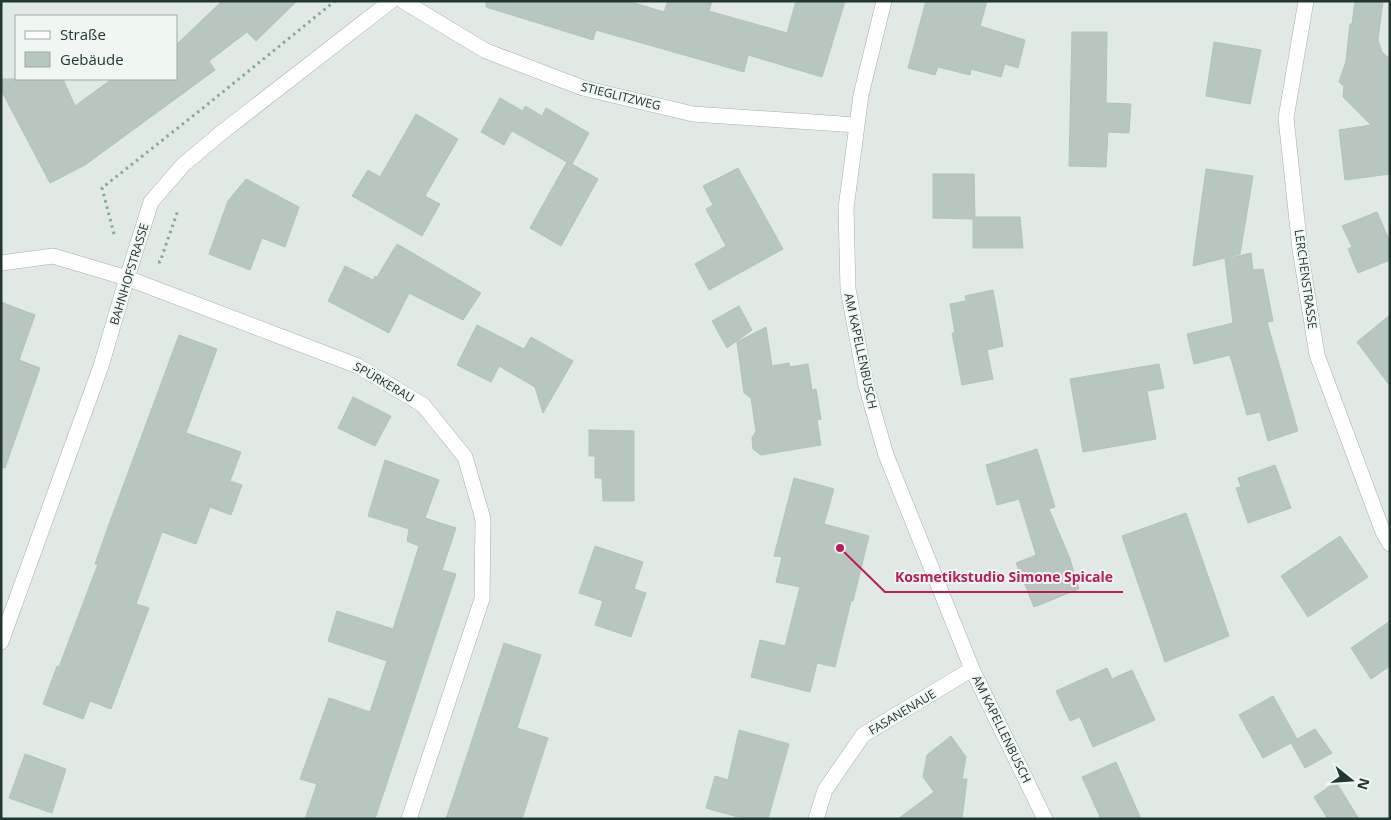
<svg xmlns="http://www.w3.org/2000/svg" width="1391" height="820" font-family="'Open Sans',sans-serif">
  <rect width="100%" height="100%" fill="#e0e9e4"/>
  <path fill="#b8c6c0" stroke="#b3c2bb" d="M222 1H297L256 41 247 32 209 61 215 70 85 165 50 183 1 90V79H63L75 106 112 79H176V45Z
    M486 1H628L664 12 668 1H712L709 11 787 33 796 1H845L822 77 748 55 744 72 596 30 593 40 486 7Z
    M926 1H987L980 26 1025 40 1018 68 1005 64 1001 77 971 69 970 75 938 67 935 75 908 68Z
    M1355 1H1383L1378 40 1382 52 1390 59V174L1345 180 1339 130 1371 125 1343 97 1344 86 1339 82 1346 61 1350 24H1352Z
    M1072 32H1107L1106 103 1131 104 1129 133 1108 132 1106 167 1069 166Z
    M1214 42 1261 50 1250 104 1206 96Z
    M500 98 523 111 525 106 542 116 546 108 589 133 572 164 598 179 561 246 530 228 567 162 512 131 514 127 504 145 481 132Z
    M416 114 458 139 425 196 440 204 422 236 352 196 368 170 380 177Z
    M738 168 783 249 709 290 695 264 726 246 706 209 713 205 703 186Z
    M1206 169 1253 176 1240 254 1193 266 1198 227Z
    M933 174H974L975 217H1020L1023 248H973V219L933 218Z
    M246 179 299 207 285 247 262 238 250 270 209 254 228 201Z
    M1377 212 1390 242V260L1358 273 1348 249 1352 247 1342 226Z
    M397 244 481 293 463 320 409 293 389 333 328 301 345 266 373 280 375 276 377 277Z
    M1251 253 1253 270 1263 269 1273 321 1267 322 1298 431 1268 441 1260 412 1247 415 1230 355 1194 364 1187 334 1233 323 1225 259Z
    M993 290 1003 346 987 350 993 379 962 385 952 333H955L950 304 966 301 965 296Z
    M1 302 35 315 19 360 40 368 5 468 1 467Z
    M739 306 752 330 727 348 712 321Z
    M1390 315V386L1357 342Z
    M477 325 524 349 531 337 573 361 543 413 535 387 499 366 491 382 457 365Z
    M766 327 772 366 789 363 790 367 808 364 812 390 816 389 821 419 817 420 821 445 761 455 753 449 752 438 756 431 751 398 744 393 737 342Z
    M179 335 217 349 186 433 241 452 230 481 242 485 231 515 210 507 196 544 162 532 136 604 149 608 111 709 90 701 83 719 43 704 57 666 59 667 98 564H95L108 527Z
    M1159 364 1164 388 1147 391 1156 439 1083 452 1070 379Z
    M353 397 391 416 375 446 338 428Z
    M589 430 634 431V501H603L602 478H595V456H589Z
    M1037 449 1055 507 1049 509 1070 559 1079 589 1034 607 1016 563 1036 555 1019 499 997 505 986 465Z
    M385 460 439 480 425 518 456 528 442 570 456 574 375 819H305L317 784 300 779 329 698 370 712 387 661 328 641 337 611 393 629 419 546 407 541 409 529 368 516Z
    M1275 465 1291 508 1248 523 1236 488 1241 487 1238 478Z
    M794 478 834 489 824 524 869 536 853 601H851L835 667 817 663 810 692 751 677 760 640 785 646 800 587 776 582 782 557 774 556Z
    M1186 513 1229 636 1165 662 1122 536Z
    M1340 536 1368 577 1308 617 1281 576Z
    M595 546 643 562 634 589 646 593 631 637 595 625 603 601 579 593Z
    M1390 621V666L1371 679 1351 648Z
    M504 643 541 655 517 728 548 738 522 819H446Z
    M1107 668 1112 679 1132 670 1155 720 1093 747 1080 717 1070 721 1056 691Z
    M1273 696 1297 739 1315 729 1332 753 1305 768 1291 743 1263 758 1239 715Z
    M739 730 789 744 768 819H745L706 808 715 776 728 780Z
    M951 736 966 757 962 779H967L962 819H898L934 792 923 777 927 755Z
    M25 754 66 769 52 813 9 798Z
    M1116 762 1141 819H1101L1082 777Z
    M1336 782 1359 819H1328L1314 797Z"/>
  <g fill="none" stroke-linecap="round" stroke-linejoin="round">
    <g stroke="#a3b0ab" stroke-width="16">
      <path id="minor" d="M403 1 486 51 583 88 693 114 857 125
        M884 1 861 95 846 208 848 289 866 385 886 455 972 669 1045 819
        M1306 1 1286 118 1300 249 1317 355 1383 532 1390 544
        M1 263 53 256 127 278 358 366 423 405 465 457 483 519 482 599 409 819
        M1 642 101 366 127 278 151 202 183 165 221 133 391 1
        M816 819 825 790 863 735 972 669"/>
    </g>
    <path stroke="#83aa9b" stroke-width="3" stroke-dasharray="2.5 4" stroke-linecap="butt" d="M114 234 102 188 203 108 335 1
      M158 262H160L178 210"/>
    <use href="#minor" stroke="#fff" stroke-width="15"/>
  </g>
  <g text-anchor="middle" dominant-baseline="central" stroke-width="4" stroke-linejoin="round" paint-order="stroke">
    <g font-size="12" fill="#223731" stroke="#f0f6f2">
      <text transform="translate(621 96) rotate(14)">STIEGLITZWEG</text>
      <text transform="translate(129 274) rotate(-73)">BAHNHOFSTRASSE</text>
      <text transform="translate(1306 279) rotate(82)">LERCHENSTRASSE</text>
      <text transform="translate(861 351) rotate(78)">AM KAPELLENBUSCH</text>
      <text transform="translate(384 382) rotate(30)">SPÜRKERAU</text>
      <text transform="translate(902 712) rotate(-31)">FASANENAUE</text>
      <text transform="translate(1002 729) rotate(64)">AM KAPELLENBUSCH</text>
    </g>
  </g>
  <path fill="none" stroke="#c2185b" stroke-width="2" d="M840 548L885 592H1123"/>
  <circle fill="#c2185b" stroke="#f0f6f2" stroke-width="2" cx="840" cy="548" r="5"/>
  <g font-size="14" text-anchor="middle" font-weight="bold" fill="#c2185b" stroke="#f0f6f2" stroke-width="4" stroke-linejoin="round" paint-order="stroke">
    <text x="1004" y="582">Kosmetikstudio Simone Spicale</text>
  </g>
  <rect width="1391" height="820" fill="none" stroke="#223731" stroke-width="5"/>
  <rect x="15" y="15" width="162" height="65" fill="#f0f6f2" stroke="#9eaaa5"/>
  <rect x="25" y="31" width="25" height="8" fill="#ffffff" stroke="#9eaaa5"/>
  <text x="60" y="40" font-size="15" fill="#223731">Straße</text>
  <rect x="25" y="52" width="25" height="15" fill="#b8c6c0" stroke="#9eaaa5"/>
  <text x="60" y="65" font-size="15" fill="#223731">Gebäude</text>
  <g transform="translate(1351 780) rotate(107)" stroke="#f0f6f2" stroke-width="4" paint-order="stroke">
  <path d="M0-4L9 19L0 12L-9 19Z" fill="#223731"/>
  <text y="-8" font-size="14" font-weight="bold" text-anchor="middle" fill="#223731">N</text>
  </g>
</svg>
